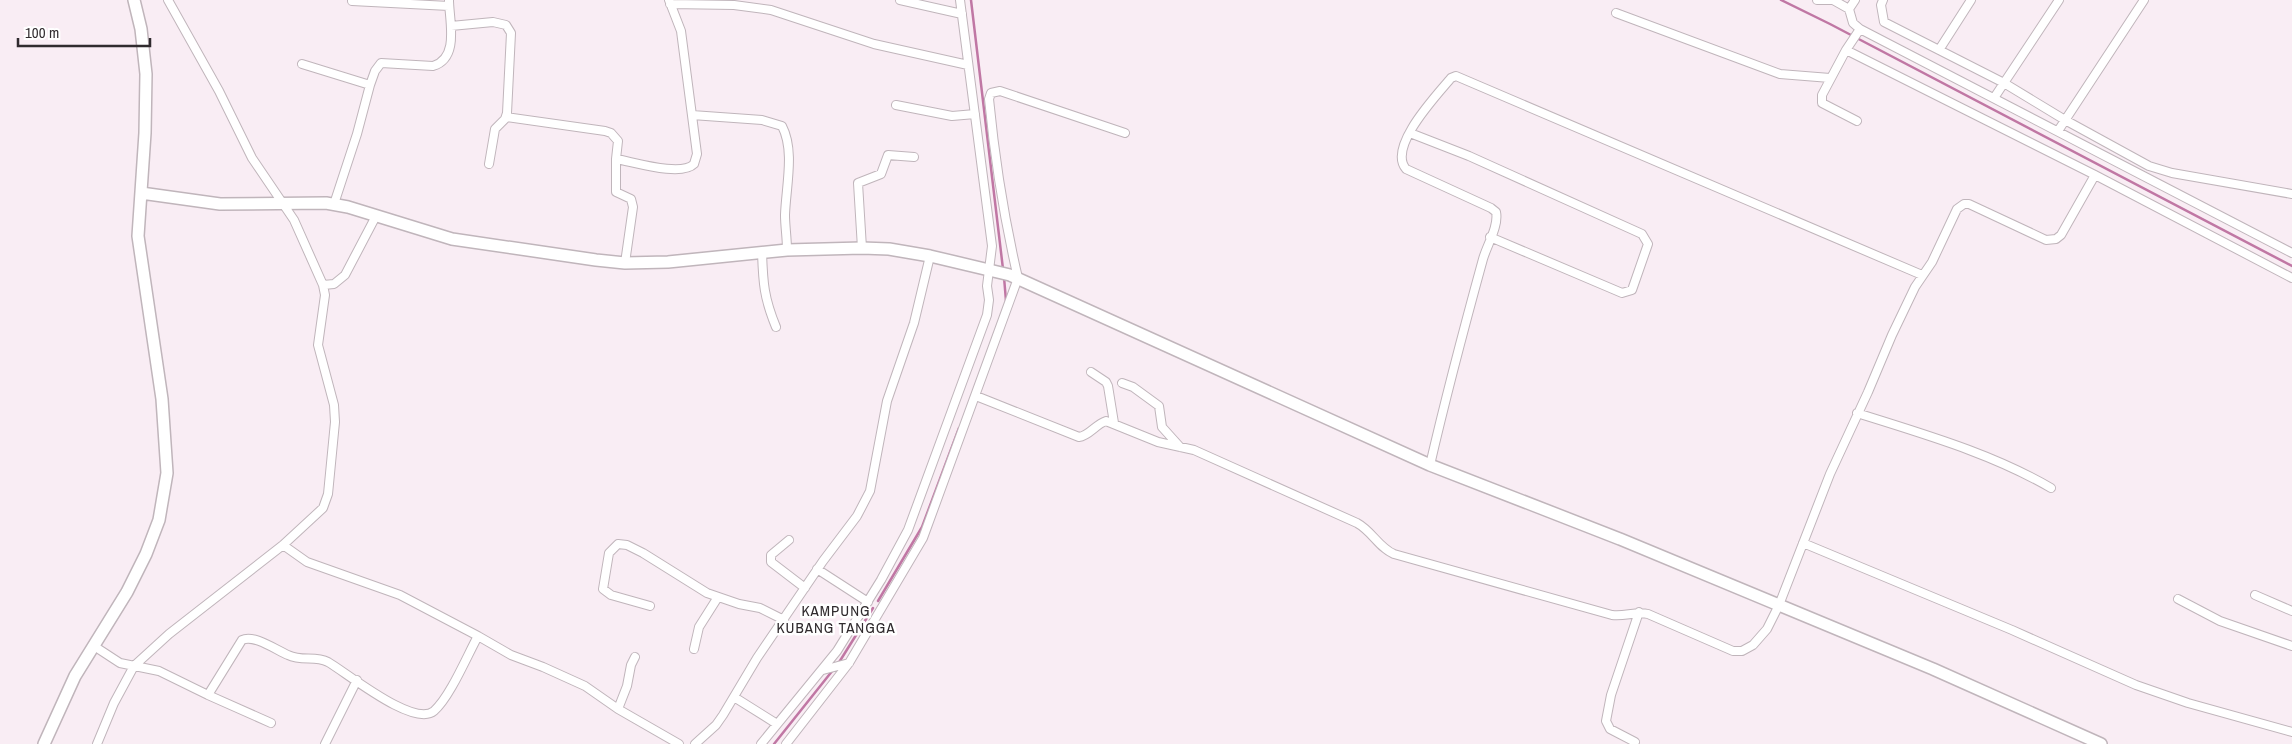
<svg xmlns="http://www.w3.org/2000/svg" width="2292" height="744" font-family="'Archivo Narrow',sans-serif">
  <rect width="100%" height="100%" fill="#f9edf4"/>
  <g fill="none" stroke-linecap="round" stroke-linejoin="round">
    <path stroke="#c077a4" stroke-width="2.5" d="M971 0 1003 269
      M1781 0 1830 24 2292 266
      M1004 277 1006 301
      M878 601 922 527 959 428
      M838 664 873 608
      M774 744 833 670"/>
    <g stroke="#c0b5bb" stroke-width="10">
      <path id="street" d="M900 0 962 14
        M1817 0H1833L1849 9 1853 23 1860 29 2292 253
        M1883 0 1881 5 1884 22 2004 83 2065 120 2149 166 2172 173 2292 194
        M352 1 449 6
        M670 4 734 5 771 10 874 44 968 65
        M1849 9 1855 0
        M1616 13 1780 74 1830 78
        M451 26 493 22 506 25 511 33 507 113 505 119 495 129 489 164
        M1860 29 1846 50 2095 175 2292 278
        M1846 50 1822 95V103L1857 121
        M1939 50 1971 0
        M302 64 370 85 357 134 334 204
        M370 85 375 71 381 63 433 66C460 58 449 20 449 0
        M1994 98 2059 0
        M896 105 952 116 975 114
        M692 115 762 120 782 126C795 151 786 186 785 215 785 226 787 238 787 250
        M506 117 605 131 611 133 618 141 616 159
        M2058 131 2144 0
        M1410 133 1469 156 1642 234 1648 244 1632 290 1622 293 1490 237
        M862 248 858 183 881 174 888 155 914 157
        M762 252C763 283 764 298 776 327
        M625 263 633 207 631 199 616 192V159C634 162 681 177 694 164L697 154 681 31 669 0
        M323 285 334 284 345 275 376 216
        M1091 372 1106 382 1108 386 1114 423
        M1122 383 1133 387 1159 406 1162 427 1180 447
        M976 396 1079 437C1089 436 1096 424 1106 421L1158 442 1194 450 1357 523C1372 531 1379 548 1394 554L1612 615C1624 617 1636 611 1648 614L1733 651H1742L1753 645 1767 629 1779 605 1830 474 1868 392 1892 335 1915 287 1932 262 1957 209 1964 204H1969L2046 240 2056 239 2061 235 2095 175
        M1857 413C1923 434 1991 453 2051 488
        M1430 465C1446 396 1464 328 1483 259 1487 245 1499 226 1496 212L1491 208 1406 169C1387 147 1437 95 1451 78L1456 76 1922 275
        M789 540 771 555V562L805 588
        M1803 543 2012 630 2136 685 2188 703 2292 732
        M283 545 307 562 400 595 478 636
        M817 569 868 602
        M2255 595 2292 611
        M2178 599 2220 621 2292 646
        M650 606 611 595 603 589 609 553 618 544 627 545 643 553 707 593 739 604 760 608 784 620
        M94 646 120 663 159 671 208 695 242 640C254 634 276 650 288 655 302 662 315 655 328 662 347 673 414 728 434 711 450 697 467 656 478 636L511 655 543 667 585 686 618 709 679 744
        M694 649 699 627 718 597
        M823 670 849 663
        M208 695 271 723
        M734 697 777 724
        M618 709 627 686 631 665 635 657
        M1635 742 1610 729 1606 721 1611 695 1639 612
        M97 744 114 703 134 666 169 634 283 545 323 508 328 494 335 422 334 405 318 345 325 295 323 285 294 220 252 158 219 91 168 0
        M325 744 357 680
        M695 744 716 725 723 715 757 658 823 561 857 516 870 491 887 401 914 323 930 256
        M761 744 837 651 881 580 908 530 987 315 989 300 987 286 992 246 960 0
        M786 744 849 663 923 538 1018 278C1004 218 995 161 989 99L991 93 1000 91 1125 133"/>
    </g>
    <g stroke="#c0b5bb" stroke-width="14">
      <path id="secondary" d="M141 193 220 204 326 203 348 207 452 239 596 260 625 263 668 262 787 250 862 248 889 249 930 256 1010 275 1430 465 1620 539 1933 669 2101 744
        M44 744 75 676 127 592 146 554 159 520 167 473 162 399 138 236 145 133 146 74 141 29 134 0"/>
    </g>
    <use href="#street" stroke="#fff" stroke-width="8"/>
    <use href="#secondary" stroke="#fff" stroke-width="11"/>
  </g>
  <g text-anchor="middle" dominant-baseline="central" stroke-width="5" stroke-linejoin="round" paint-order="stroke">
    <g font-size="15" letter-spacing="1" fill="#302b2e" stroke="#fff">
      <text x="836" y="610">KAMPUNG<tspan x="836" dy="17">KUBANG TANGGA</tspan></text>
    </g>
  </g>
  <path d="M18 38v8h132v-8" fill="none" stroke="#302b2e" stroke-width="2.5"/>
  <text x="25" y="38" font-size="15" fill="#302b2e" stroke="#ffffff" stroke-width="4" paint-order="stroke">100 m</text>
</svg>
